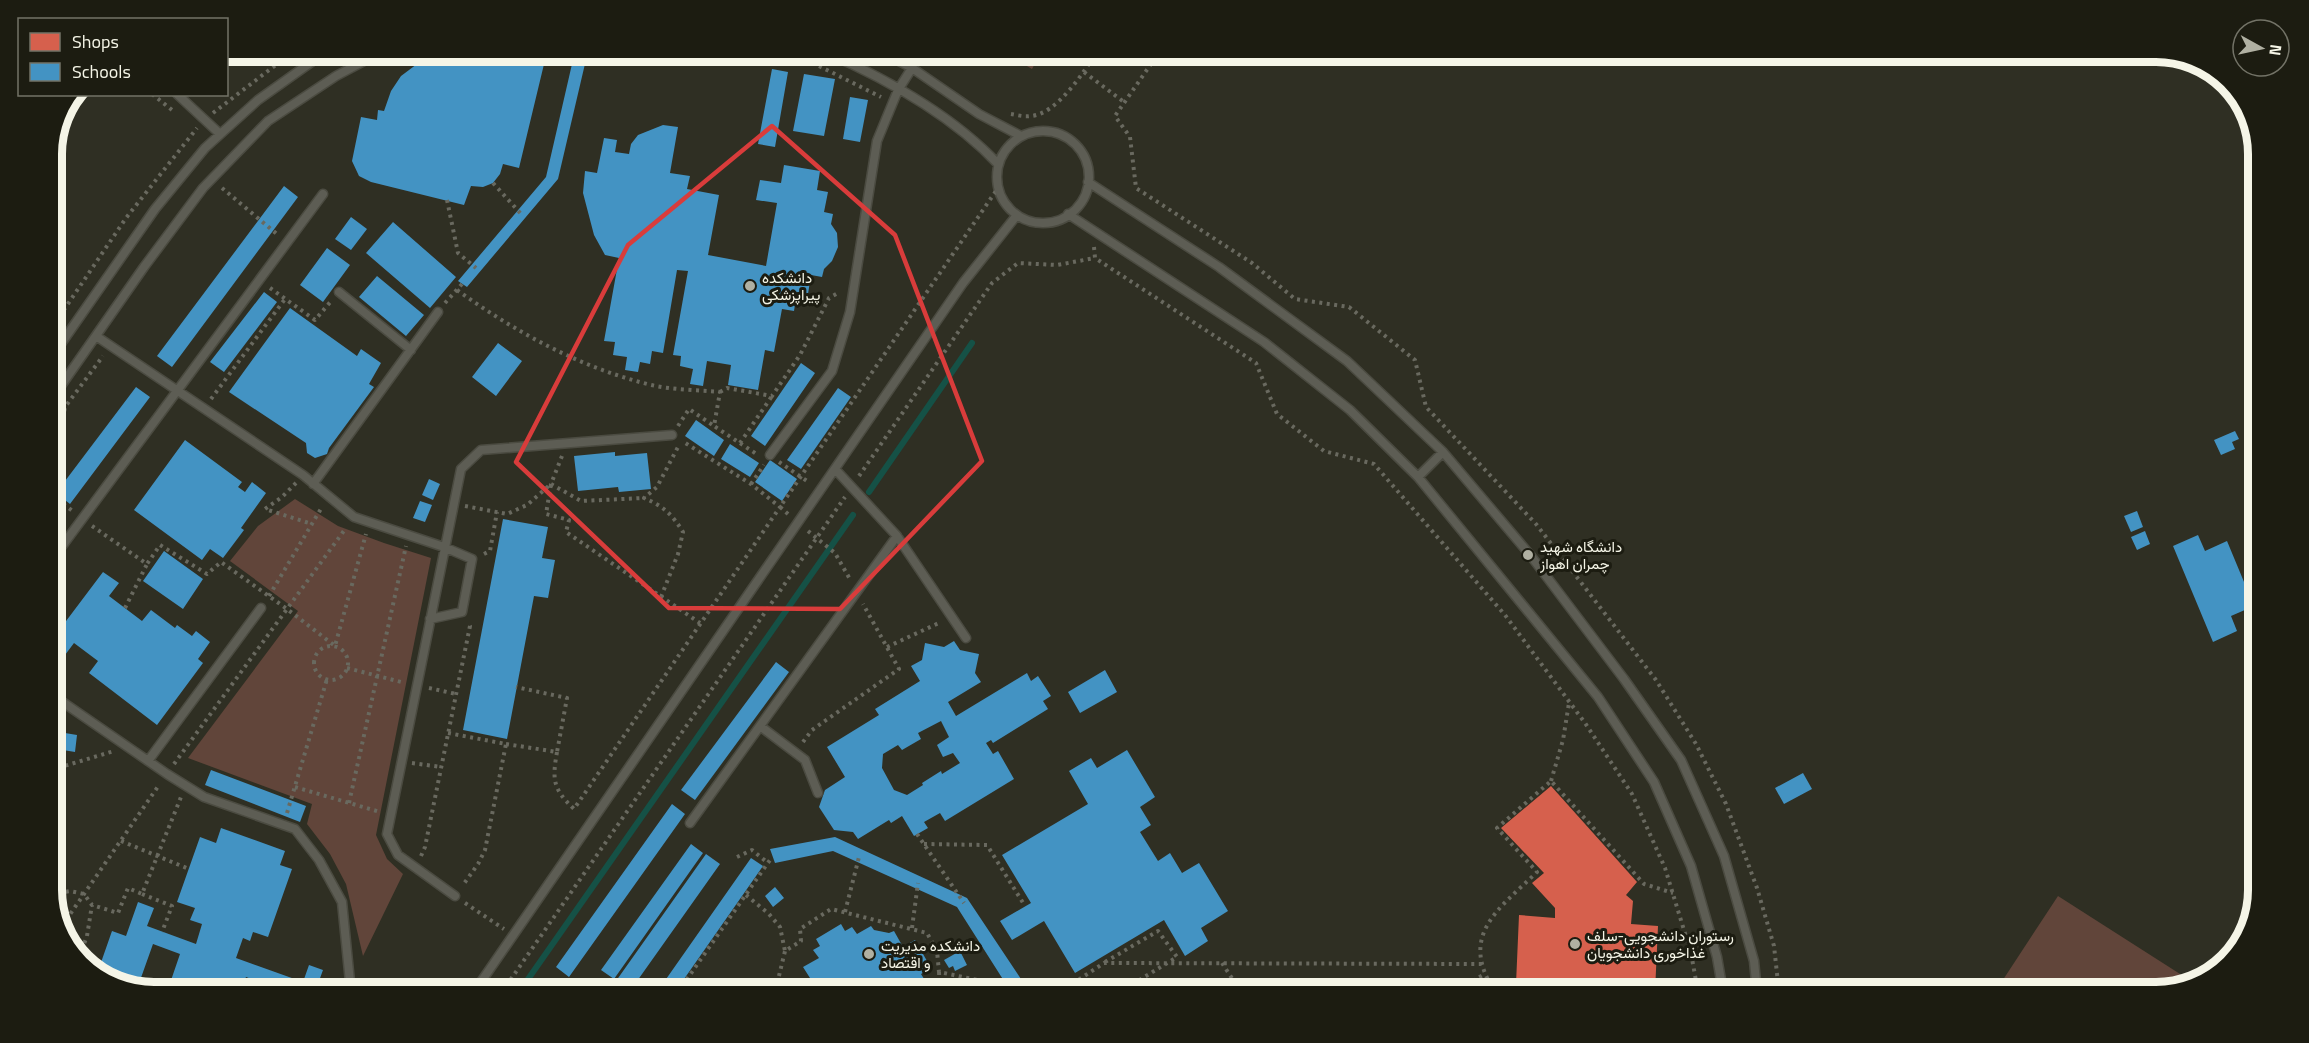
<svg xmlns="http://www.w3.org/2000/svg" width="2309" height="1043" font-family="'Titillium Web',Vazirmatn,sans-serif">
  <rect width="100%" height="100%" fill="#2f2f23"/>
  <path fill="#61453a" d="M1002 51H1042L1032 69Z
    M295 499 338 526 384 543 431 558 376 835 387 859 403 874 363 956 346 884 330 854 307 824 312 804 188 758 298 611 230 561 258 526Z
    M2058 896 2191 981 2156 992H1995Z"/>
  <path fill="#d6604d" d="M1551 786 1637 882 1626 895 1633 901 1631 924 1658 926 1655 992H1548L1549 987 1516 984 1519 915 1555 918V908L1532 883 1544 873 1501 828Z"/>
  <path fill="#4393c3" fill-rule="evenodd" d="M482 51H532L541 53 545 60 519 168 503 164 500 174 493 183 483 187 471 186 464 205 371 182 359 176 352 161 361 117 377 120 378 110 384 111 391 91 401 76 421 61 447 54 471 58 472 52 482 55Z
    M575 51H588L558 179 467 287 458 281 546 177Z
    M712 51H751L758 53 755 62Z
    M772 69 788 72 775 147 758 144Z
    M804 74 835 79 824 136 793 131Z
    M850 97 868 100 860 142 843 139Z
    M663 125 678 127 670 173 690 176 687 189 719 195 708 255 766 266 777 203 756 200 760 180 781 183 784 165 820 171 817 190 828 192 824 212 833 214 831 224 837 233 838 247 832 261 824 269 822 277 811 275 808 294 797 292 794 311 782 309 774 352 765 350 758 390 728 385 731 365 707 361 703 386 690 384 693 369 680 366 681 356 673 355 688 271 677 270 663 353 652 351 650 364 640 362 638 372 625 370 627 357 613 355 615 342 604 341 619 258 605 255 594 235 583 193 585 171 597 173 604 138 617 140 615 152 629 154 631 144 638 135Z
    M284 186 298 197 172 367 157 356Z
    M351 217 367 229 351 250 335 239Z
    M393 222 456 277 430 308 366 253Z
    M327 248 350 265 323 302 300 285Z
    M377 276 424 315 406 336 359 297Z
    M264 292 277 302 224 372 210 362Z
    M290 308 357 356 361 349 381 363 369 384 374 387 329 448 327 454 315 458 307 453 306 443 229 392Z
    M498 343 522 361 496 396 472 377Z
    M801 363 815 373 765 446 751 436Z
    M136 387 150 397 70 504 56 493Z
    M838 388 851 397 801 469 787 460Z
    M696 420 724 440 714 456 685 436Z
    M2235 431 2239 439 2232 442 2235 449 2221 455 2214 440Z
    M185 440 242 482 238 487 245 492 252 482 266 493 241 528 244 530 223 558 210 549 202 560 134 510Z
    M730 444 759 463 750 477 721 459Z
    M615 452V456L647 453 651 489 619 492 618 487 578 491 574 456Z
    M770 460 797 479 782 501 755 482Z
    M429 479 440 484 433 500 422 495Z
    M420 501 432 505 425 522 413 518Z
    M2137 511 2143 527 2131 532 2124 516Z
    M503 519 548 527 542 558 555 560 548 598 534 596 507 739 463 730Z
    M2145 531 2150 544 2137 550 2131 537Z
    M2198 535 2205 551 2227 541 2254 606 2231 616 2237 631 2213 642 2173 546Z
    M164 551 203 579 183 609 143 581Z
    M103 572 119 583 109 596 142 621 151 610 175 628 177 625 192 636 196 631 210 642 198 659 203 663 157 725 89 673 98 661 74 643 65 655 51 644V641Z
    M954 641 960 650 979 654 975 673 981 682 948 702 956 716 1027 673 1031 681 1038 676 1051 696 1043 701 1048 709 993 743 991 740 986 743 993 754 998 751 1014 779 945 821 940 813 924 822 928 828 914 836 902 816 891 823 889 820 858 839 853 832 834 830 819 807 825 790 845 777 827 747 879 715 875 709 920 681 911 666 922 660 925 643 944 647ZM941 721 949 737 937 745 943 757 953 753 960 763 942 774 941 771 922 783 923 785 907 795 894 790 882 768 883 754 898 745 902 750 921 739 918 733Z
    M776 662 789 672 695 800 681 790Z
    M1105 670 1117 692 1080 713 1068 692Z
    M53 731 77 735 75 752 51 748Z
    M1127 750 1155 797 1140 807 1151 825 1140 832 1158 861 1170 853 1182 873 1199 863 1228 911 1201 928 1208 941 1185 956 1164 920 1075 973 1044 921 1012 940 1000 921 1031 903 1002 855 1088 804 1069 771 1091 758 1097 768Z
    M211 770 306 806 300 822 205 785Z
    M1803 773 1812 789 1784 804 1775 788Z
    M672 804 685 814 569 977 556 967Z
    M221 828 285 851 280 865 292 869 268 937 253 932 250 941 243 938 236 958 303 982 309 965 323 970 315 992H268L270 986 246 977 240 992H167L180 954 153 944 137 989 114 984 98 971 112 931 126 936 138 902 154 908 147 926 196 944 202 924 190 920 195 908 177 902 200 837 216 843Z
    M835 837 967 898 1025 985 1024 992H1011L957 907 833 851 775 863 770 849Z
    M691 844 703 853 614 979 601 970Z
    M706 854 720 864 630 991 616 981Z
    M751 858 763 866 675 992H657Z
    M775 887 784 898 773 907 765 896Z
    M841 924 845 931 852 927 857 934 871 926 874 930 889 933 894 931 903 947 915 940 931 968 921 974 932 992H806L805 980 810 978 803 967 819 958 813 950 820 946 816 939Z
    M960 951 967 965 955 971 953 966 949 968 944 960Z"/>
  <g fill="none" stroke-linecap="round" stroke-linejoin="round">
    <path stroke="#155146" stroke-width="6" d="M869 492 972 343
      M519 992 853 515"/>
    <g stroke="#4b4b41" stroke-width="11">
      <path id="lane" d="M823 51C885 78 951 114 998 164
        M880 51 912 68 979 114 1021 136
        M177 94 220 134
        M997 177a46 46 0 1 1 92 0a46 46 0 1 1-92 0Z
        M1088 182 1219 267 1347 361 1443 452 1531 556 1624 679 1681 760 1724 856 1754 961 1757 992
        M1068 214 1264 342 1350 410 1418 477 1598 697 1654 782 1691 866 1717 957 1723 992
        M339 292 411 350
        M96 336 303 475 354 517 444 547 472 559 462 612 430 619
        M51 358 155 209 205 148 258 100 327 51
        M51 400 144 267 203 188 268 121 336 76 383 51
        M770 455 832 371 850 312 877 141 898 90 912 68
        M1418 477 1443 452
        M313 484 438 312
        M897 536 966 638
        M51 561 323 194
        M51 694 167 774 204 797 295 829 319 860 342 902 351 992
        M760 726 805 760 818 793
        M148 761 261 608
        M690 823 897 536 835 469
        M455 896 398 855 387 834 461 469 481 450 672 435
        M474 992 963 283 1017 215"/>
    </g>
    <path stroke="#69695f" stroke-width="4" stroke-dasharray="3 4.5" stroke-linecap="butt" d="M732 51 772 61 805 59 881 97
      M1160 51 1115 116 1130 137 1136 188 1252 263 1295 299 1349 307 1415 360 1426 407 1536 524 1656 680 1696 744 1726 804 1757 888 1774 946 1779 992
      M1084 72 1124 102
      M152 94 172 110
      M213 113 294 51
      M1011 114C1017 115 1024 117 1030 116 1057 115 1084 71 1098 51
      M493 183 522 215
      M222 188 278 235
      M447 200 458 253 476 268
      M1094 247 1095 258 1256 363 1277 414 1324 451 1374 464 1505 615 1585 723 1632 794 1665 868 1691 953 1698 992
      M270 288 315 320 332 300
      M457 290C517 333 579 367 651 385 673 390 698 390 720 392L714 426 758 455
      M445 303 462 284
      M51 329 126 218 197 128
      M720 392 727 388 772 396 800 355 829 298 840 292
      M211 399 285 299
      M678 426 689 409 714 426
      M51 437 59 442
      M740 443 772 396
      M51 453 59 442 65 407 103 356
      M562 456 551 484 581 501 644 498
      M779 462 810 483
      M859 476 992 283 1018 263 1057 265 1095 258
      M296 483 282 497 265 509 312 524
      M751 484 764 465
      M51 495 74 512
      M465 506 507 514 527 505 551 484 546 514 569 520 566 532 700 623
      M788 514 780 507 998 188
      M92 526 147 564 160 545 207 574 221 562 287 609 335 646 366 534
      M808 531 835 553 851 581
      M484 554 490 551 497 512
      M269 596 322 507
      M661 597 678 554 683 532C672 514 663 506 644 498L657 487 678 447
      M125 608 147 564
      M314 663a17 17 0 1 1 34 0a17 17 0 1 1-34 0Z
      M887 647 941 622
      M347 668 405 683
      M429 688 456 694
      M448 733 506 744 485 850 478 864 463 885
      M803 742 812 730 899 669 863 604
      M506 744 557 752 567 698 516 687
      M557 752C552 780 553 789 574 809L780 507 751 484 682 441
      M412 763 441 767
      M174 764 346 528
      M51 770 114 751
      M1551 781 1563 740 1569 703
      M295 787 380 812
      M349 803 406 546
      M287 813 327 679
      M917 834 964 903
      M121 841 189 869
      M924 844 987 845 1025 906
      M421 856 425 847 470 626 468 623
      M737 857 752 850 768 863
      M51 894 70 891 84 894 92 905 118 913 128 888 142 894 181 797
      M142 894 172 906 162 932
      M746 895 769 914 780 927 785 951 801 941 800 929 831 909 927 933 937 951 939 972 1016 988
      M465 903 504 929
      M845 912 859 857
      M62 926 159 785
      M912 928 918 883
      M79 957 87 936 92 905
      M1105 962 1158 931 1177 957 1120 992
      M1222 963 1241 992
      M939 972 940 992
      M778 980 784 992
      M502 992 845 497
      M678 992 772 857
      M764 992 778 980 785 951
      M1060 992 1104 963 1482 964
      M1463 992 1469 983 1483 975
      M1495 992C1458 935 1498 910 1537 872L1497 828 1551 781 1644 884 1673 893"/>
    <use href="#lane" stroke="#5d5d54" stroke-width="8"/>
  </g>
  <path fill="none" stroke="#d93c3b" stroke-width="4.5" stroke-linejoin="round" d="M772 126 895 235 982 461 840 609 669 608 516 462 628 245Z"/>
  <g fill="#b0b0a2" stroke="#1c1c11" stroke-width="2">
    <circle cx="750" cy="286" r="6"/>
    <circle cx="1528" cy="555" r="6"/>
    <circle cx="1575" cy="944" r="6"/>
    <circle cx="869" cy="954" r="6"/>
  </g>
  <g text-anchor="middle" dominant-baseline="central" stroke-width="6" stroke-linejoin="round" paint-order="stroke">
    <g font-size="15" fill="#f5f5e7" stroke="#1c1c11" text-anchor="start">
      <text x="762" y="277">دانشکده<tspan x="762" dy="17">پیراپزشکی</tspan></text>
      <text x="1540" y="546">دانشگاه شهید<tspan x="1540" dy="17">چمران اهواز</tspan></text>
      <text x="1587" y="935">رستوران دانشجویی-سلف<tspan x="1587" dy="17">غذاخوری دانشجویان</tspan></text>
      <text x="881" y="945">دانشکده مدیریت<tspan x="881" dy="17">و اقتصاد</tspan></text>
    </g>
  </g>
  <path d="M0 0H2309V1043H0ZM154 62H2156A92 92 0 0 1 2248 154V890A92 92 0 0 1 2156 982H154A92 92 0 0 1 62 890V154A92 92 0 0 1 154 62Z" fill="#1c1c11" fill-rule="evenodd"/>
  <path fill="none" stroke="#f5f5e7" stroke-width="8" d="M154 62H2156A92 92 0 0 1 2248 154V890A92 92 0 0 1 2156 982H154A92 92 0 0 1 62 890V154A92 92 0 0 1 154 62Z"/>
  <rect x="18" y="18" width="210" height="78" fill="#1c1c11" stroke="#737367" stroke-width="1.5"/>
  <rect x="30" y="33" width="30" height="18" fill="#d6604d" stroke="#737367" stroke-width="1.5"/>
  <text x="72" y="48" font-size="18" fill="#f5f5e7">Shops</text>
  <rect x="30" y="63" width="30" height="18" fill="#4393c3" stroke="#737367" stroke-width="1.5"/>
  <text x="72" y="78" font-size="18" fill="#f5f5e7">Schools</text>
  <g transform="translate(2261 48) rotate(98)"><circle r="28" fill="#1c1c11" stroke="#737367" stroke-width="1.5"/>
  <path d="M0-4.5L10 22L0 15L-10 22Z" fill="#b0b0a2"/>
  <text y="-9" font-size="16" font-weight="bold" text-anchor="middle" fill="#f5f5e7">N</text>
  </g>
</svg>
